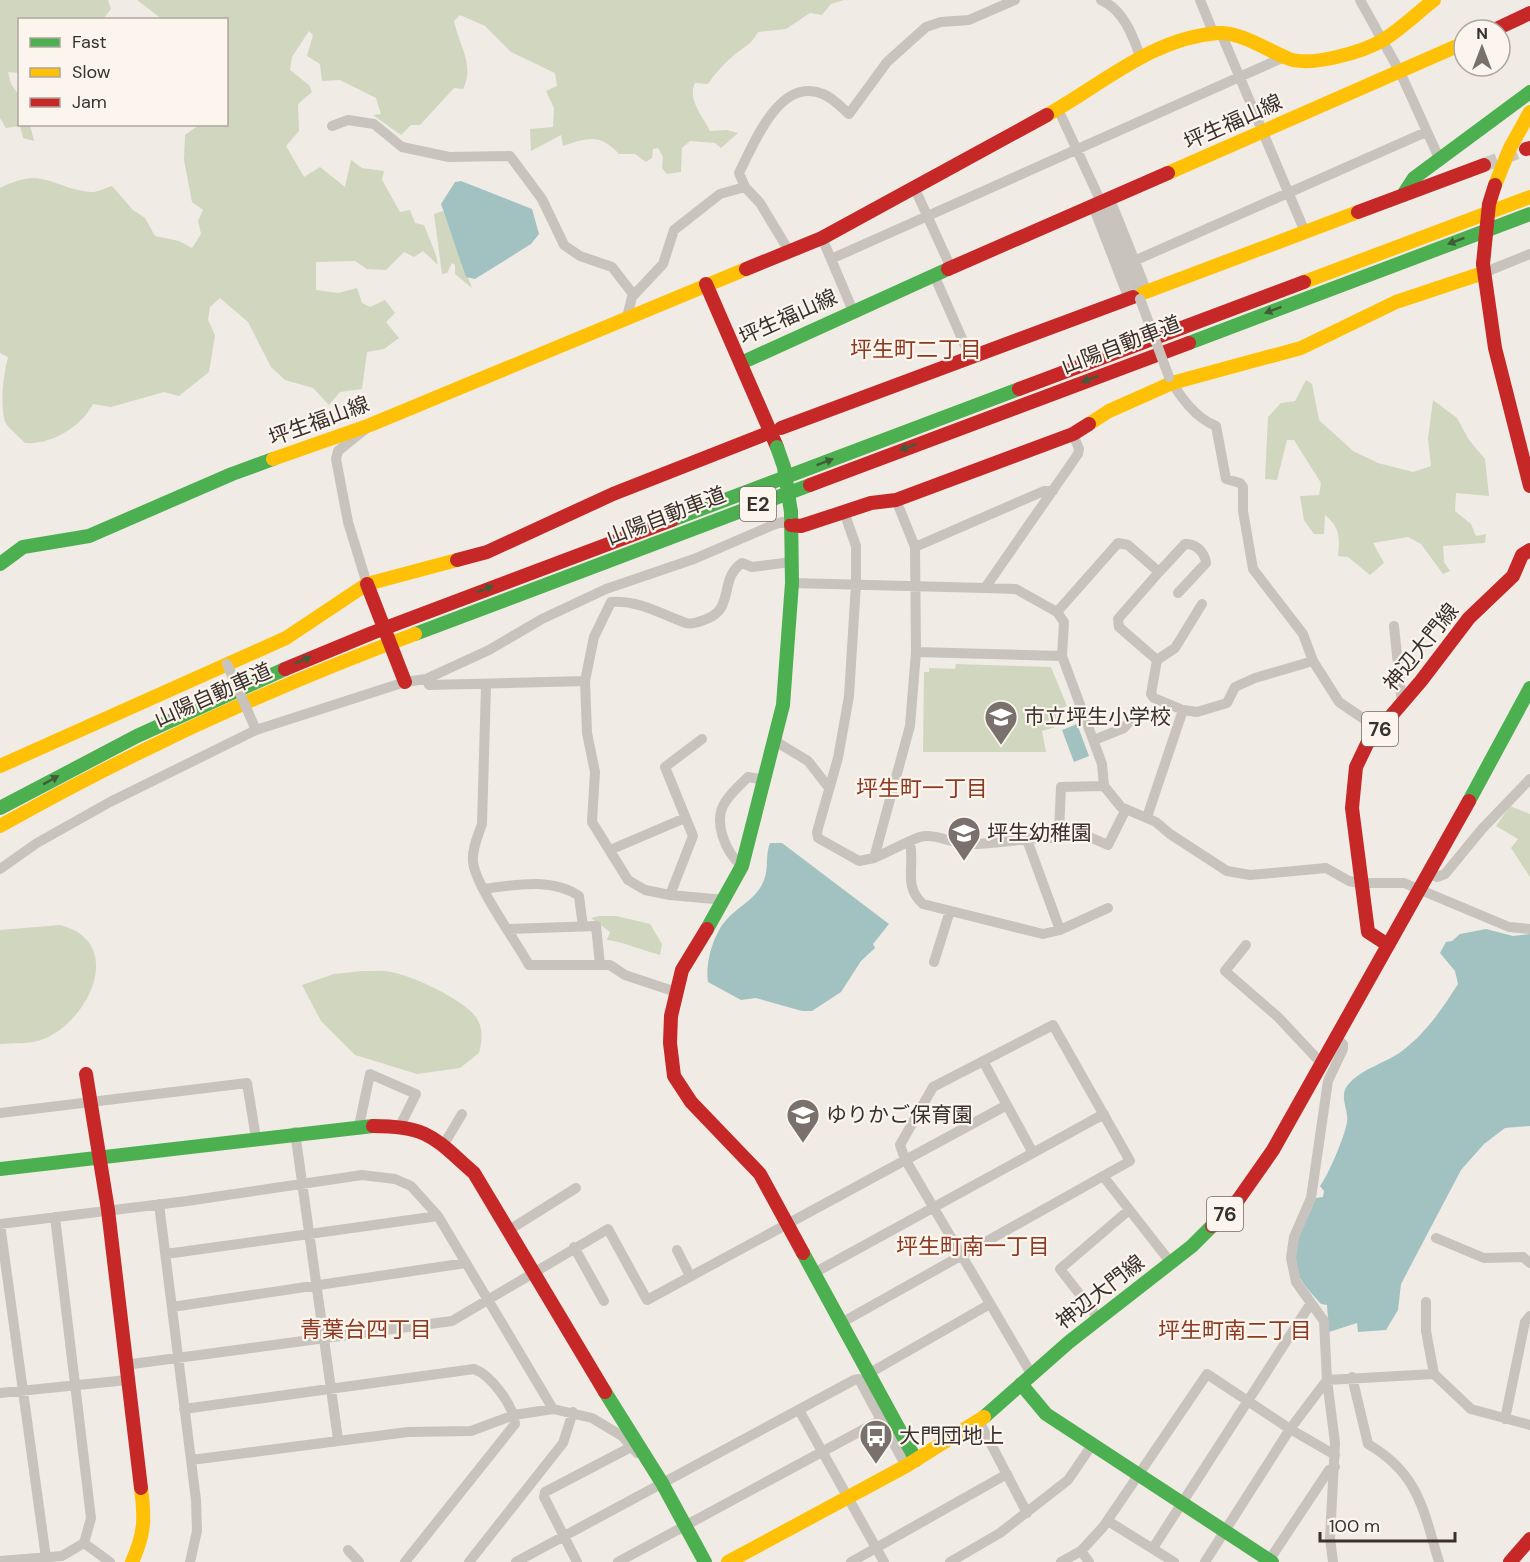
<svg xmlns="http://www.w3.org/2000/svg" width="1530" height="1562" font-family="'DM Sans','Noto Sans JP',sans-serif">
  <rect width="100%" height="100%" fill="#f0ebe5"/>
  <path fill="#d1d6bf" d="M0 0H108L111 9 103 19 20 20 19 73 8 72 11 84 19 95 20 124 30 125 34 141 23 138 20 126 6 128 0 118Z
    M137 0H844L831 4 822 15 810 13 786 29 758 32C752 44 744 47 734 55 724 64 715 73 708 84L695 83C687 100 703 116 710 131L727 130 738 133 721 148 715 143 690 141 682 148 681 172 667 174 662 168 663 157 658 148 653 149 652 158 646 162 635 154H619C599 133 588 138 563 146L561 135 531 151 530 129 553 127 554 108 546 91 557 86 555 73 511 52 485 26 460 15 454 21C459 46 475 65 463 89L454 88 420 125H411L401 135 373 115 381 114 376 98 340 80 322 81 320 64 307 56 313 35 309 31 292 57 290 70 309 85 312 92 298 104 299 131 286 146 304 177 320 167 345 187 351 160 362 168 384 171 382 180 400 212 410 210 415 223 424 225 436 255 438 265 423 251 414 257 404 252 386 270 367 269 355 261 316 262V290L338 293 357 288 362 303 370 307 385 300 395 313 386 322 399 338 384 349 367 352 362 389 340 392 329 405 313 388 285 380 271 367 248 322 220 298 210 307 208 320 215 335 209 372 179 396 164 392 111 407 93 404C81 427 51 445 25 443 19 436 10 430 5 422 0 403 3 377 8 357L0 353V188C43 166 50 187 90 192 96 193 105 188 112 186L133 210 145 218 155 236 179 241 192 248 201 234 198 221 203 210 192 202 184 160 185 135 199 125 226 124V20L162 19Z
    M443 211 472 288 455 274V265L452 263 447 273 442 274 434 214Z
    M1306 380 1312 384 1319 420 1353 451 1378 463 1413 472 1431 466 1428 439 1433 400 1457 418 1469 440 1485 459 1489 496 1456 493 1455 511 1471 524 1476 536 1486 534 1485 543 1443 546 1444 562 1450 571 1443 574 1421 544 1408 537 1373 543 1384 563 1370 575 1348 557 1338 556C1340 538 1340 527 1325 515L1324 534H1314L1304 520 1300 496 1319 495 1321 483 1294 440H1287L1277 480 1265 479 1268 417 1281 403 1295 401Z
    M956 664 1051 667 1067 706 1055 711 1059 726 1042 731 1046 752H923L924 672H929V668L955 669Z
    M1510 806 1530 814V877L1511 848 1518 839 1496 826Z
    M599 916H616L650 924 662 944 660 955C641 950 624 942 607 940L610 932 591 918Z
    M60 925C127 942 89 1023 41 1040 29 1044 13 1043 0 1044V930Z
    M363 971C372 971 382 970 391 972 413 976 463 999 476 1017 484 1029 482 1041 479 1053L460 1068 417 1074 355 1055 321 1021 302 985 334 974Z"/>
  <path fill="#a1c2c1" d="M461 181 532 209 539 234 531 244 475 279 466 277 441 204 455 182Z
    M1077 724 1089 756 1074 762 1062 730Z
    M770 843H782L889 924 873 944 875 948 861 961 841 992 812 1011H802L756 998 741 1000 708 982C705 962 714 931 729 917 741 905 758 897 764 880 769 868 765 855 770 843Z
    M1486 929 1513 936 1530 934V1126L1505 1128 1484 1144 1461 1170 1401 1284 1398 1310 1386 1330 1358 1332 1357 1323 1329 1332 1327 1305 1321 1304C1314 1296 1305 1287 1300 1278 1285 1253 1306 1221 1316 1198L1323 1197 1324 1191 1320 1186C1328 1176 1345 1136 1347 1122 1349 1110 1339 1097 1347 1086 1360 1069 1386 1063 1402 1051 1427 1032 1442 1009 1458 984L1455 971 1440 953 1446 942 1452 941 1460 934Z"/>
  <g fill="none" stroke-linecap="round" stroke-linejoin="round">
    <path stroke="#ccc6c0" stroke-width="14" stroke-dasharray="14 7" stroke-linecap="butt" d="M1484 165 1526 149"/>
    <path stroke="#c9c3be" stroke-width="10" d="M1101 0C1123 9 1133 36 1140 56
      M1200 0 1213 32
      M1360 0 1400 72 1439 158
      M1221 33 1305 232
      M1058 109 1101 202 1140 299
      M332 126 348 120 374 124 402 147 449 157 510 156 542 199 564 245 580 256 612 267 633 294 632 297
      M745 187 760 203 789 251
      M915 189 951 268
      M1110 199 1147 292
      M1093 206 1129 299
      M822 238 853 311
      M831 259 1282 58
      M1134 261 1426 132
      M1483 273 1530 254
      M934 275 971 359
      M627 317 632 297 663 264 674 230 720 194 745 187 739 173C754 144 779 76 823 94 833 98 841 107 849 114L887 62 926 27 941 22 969 20 1015 0
      M1169 378C1180 396 1195 418 1216 426L1226 479 1240 483 1243 487V511L1253 569 1303 634 1313 661 1339 702 1380 730
      M844 512 856 546V584L849 696 838 758 817 832 818 838 859 861 874 858 910 726 916 652 915 547 896 500
      M915 547 1044 491H1053
      M792 583 985 588 1078 454 1079 449 1073 434
      M367 584 348 522 336 459 338 451 369 426
      M1057 612 1118 543 1128 545 1159 572 1185 544C1196 543 1205 553 1206 563L1178 593
      M1394 626 1402 704
      M916 652 1062 656 1064 622 1057 612 1016 589 985 588
      M1062 656 1102 764 1104 786 1121 807 1156 822 1170 834 1227 871 1250 875 1326 868 1349 881 1360 883H1404L1509 927 1530 929
      M1157 660 1119 627 1118 619 1159 572
      M426 679 429 685 585 681
      M486 686 482 824C478 836 472 848 473 861 474 884 516 941 529 965H610L625 975 676 992
      M1183 710 1197 712 1227 703 1235 687 1255 678 1313 661
      M1094 740 1124 728 1133 718
      M775 741 808 761 829 788
      M1147 817 1183 710 1154 698 1151 694 1157 660 1175 648 1202 604
      M1057 836 1078 832 1108 845 1126 809
      M1026 837 1060 930
      M910 843C915 866 903 887 923 904L1043 934 1060 930 1108 908
      M610 850 685 818
      M874 858C889 852 905 842 920 837 934 833 952 843 966 844 997 845 1024 837 1054 838L1059 832 1061 787 1104 786
      M742 866C725 852 712 820 726 801 732 792 741 784 748 777L765 780
      M0 869 37 843 110 802 256 730 405 682 426 679 489 650 542 619 606 589 694 559 773 525 782 522 791 525
      M1429 873 1437 877 1445 874 1482 829 1530 779
      M483 889C514 885 552 877 579 896L583 927
      M670 895 693 836 665 767 702 739
      M725 900 670 895 645 890 628 880 592 822 595 772 587 733 585 681 594 637 611 602C639 600 661 614 686 623 692 625 698 622 704 620 736 610 718 579 742 563L752 567 791 562
      M509 929 596 926 600 965
      M1246 945 1225 971 1278 1017 1322 1064
      M934 962 950 911
      M983 1061 1033 1153
      M0 1113 247 1083 256 1138
      M359 1126 370 1074 416 1094 400 1126
      M295 1132 338 1439
      M444 1144 462 1114
      M1103 1176 1171 1263
      M159 1204 196 1500 197 1531 190 1562
      M0 1224 187 1201 362 1175 395 1179 411 1186 438 1216 553 1409
      M0 1224 46 1558
      M509 1230 576 1188
      M1436 1238 1484 1258 1523 1257 1530 1263
      M574 1247 604 1301
      M677 1250 690 1276
      M166 1254 438 1216
      M814 1273 1104 1114
      M1426 1302V1331L1434 1374 1471 1409 1530 1425
      M172 1307 466 1263
      M1099 1319 1060 1269 1129 1210
      M841 1323 1130 1161 1053 1025 933 1087 900 1145 905 1159C947 1231 989 1303 1032 1375
      M125 1365 452 1321 608 1229 647 1300 1007 1105
      M868 1374 990 1304
      M1352 1377 1368 1444C1419 1474 1423 1509 1439 1562
      M0 1393 127 1380
      M184 1409 474 1369C491 1375 514 1406 515 1424L405 1562
      M799 1410 884 1562
      M1505 1419 1525 1322 1530 1316
      M979 1421 1027 1513
      M191 1460 408 1432 471 1431 514 1415 553 1409 592 1418 622 1436 637 1453
      M1108 1521 1174 1562
      M84 1543 110 1562
      M1153 1548 1311 1303
      M348 1550 359 1562
      M1081 1551 1089 1562
      M0 1561 62 1556 84 1543 91 1518 55 1217
      M469 1562 563 1443 573 1412
      M516 1562 854 1380 859 1379 906 1466
      M577 1562 544 1497 545 1492 631 1447
      M618 1562 881 1420
      M851 1562 1007 1474
      M950 1562 1000 1533 1068 1480 1092 1445
      M1061 1562 1081 1551 1103 1527 1207 1374 1290 1429 1335 1455
      M1205 1562 1290 1429 1327 1380 1434 1374
      M1268 1562 1329 1470 1335 1467
      M1333 1562 1330 1538 1335 1443 1327 1380 1324 1321 1296 1282 1291 1258 1294 1237 1311 1198 1328 1081 1343 1049V1044L1336 1038"/>
    <path stroke="#4caf50" stroke-width="14" d="M1403 195 1414 178 1530 92
      M1189 343 1530 214
      M741 363 948 269
      M672 520 1019 389
      M0 564 23 547 89 536 232 474 273 459
      M415 634 810 485
      M1469 801 1530 688
      M0 808 137 736 285 669
      M707 929 742 866 783 705 792 583 791 512
      M0 1169 373 1126
      M803 1253 916 1460
      M1021 1384 1046 1414 1272 1562
      M605 1392 662 1483 705 1562
      M984 1417 1069 1342 1192 1246 1212 1226"/>
    <path stroke="#ffc107" stroke-width="14" d="M1047 115C1103 84 1152 38 1218 33 1241 32 1267 50 1287 58 1309 68 1363 52 1383 40 1401 29 1417 13 1434 0
      M1168 173 1464 43
      M1495 185 1510 148 1530 112
      M1304 282 1530 197
      M1143 293 1358 212
      M1089 424 1109 411 1172 383 1301 348 1396 302 1483 273
      M273 459 370 425 746 269
      M0 766 286 638 367 584 457 560
      M0 826C133 751 272 687 415 634
      M132 1562C145 1533 145 1519 141 1488
      M728 1562 906 1466 984 1417"/>
    <path stroke="#c62828" stroke-width="14" d="M1494 30 1530 13
      M1526 149 1530 148
      M1358 212 1484 165
      M1483 264 1495 348 1530 486
      M746 269 822 238 1047 115
      M948 269 1168 173
      M706 284 777 447
      M1019 389 1304 282
      M781 428 1133 297
      M810 485 1189 343
      M791 525 801 526 871 503 896 500 1073 434 1089 424
      M457 560 487 552 613 494 763 435
      M285 669 372 633 672 520
      M707 929 682 970 671 1016 670 1043 674 1076 691 1102 760 1174 803 1253
      M1388 945 1368 932 1352 808 1356 767 1367 744 1421 681 1469 618 1513 576 1522 555 1530 550
      M86 1074 108 1210 141 1488
      M373 1126C430 1126 435 1139 474 1173L605 1392
      M1212 1226 1238 1200 1273 1150 1469 801
      M1510 1562 1530 1539"/>
    <path stroke="#c9c3be" stroke-width="10" d="M1140 299 1169 377
      M227 664 256 730"/>
    <path stroke="#4caf50" stroke-width="14" d="M777 447 784 467 791 512"/>
    <path stroke="#c62828" stroke-width="14" d="M1483 264 1489 204 1495 185
      M367 584 405 682"/>
  </g>
  <defs><path id="oneway-solid" d="M-6-.8H1V-3.2L6.5 0L1 3.2V.8H-6Z" transform="scale(1.5)"/></defs>
  <g fill="#415c38">
    <use href="#oneway-solid" transform="translate(1456 241) rotate(159)"/>
    <use href="#oneway-solid" transform="translate(1273 310) rotate(159)"/>
    <use href="#oneway-solid" transform="translate(1090 379) rotate(159)"/>
    <use href="#oneway-solid" transform="translate(908 447) rotate(159)"/>
    <use href="#oneway-solid" transform="translate(825 462) rotate(-21)"/>
    <use href="#oneway-solid" transform="translate(485 589) rotate(-21)"/>
    <use href="#oneway-solid" transform="translate(303 660) rotate(-22)"/>
    <use href="#oneway-solid" transform="translate(51 780) rotate(-29)"/>
  </g>
  <defs>
    <g id="school-pin" transform="scale(1.725)"><path d="M0 17L-7.5 6A9.5 9.5 0 1 1 7.5 6Z" fill="#7a716c" stroke="#fbf5ee"/><path d="M0-5L7-2L0 1L-7-2ZM-4 1L0 2.5L4 1V4Q0 6-4 4Z" fill="#fff"/></g>
    <g id="bus-pin" transform="scale(1.725)"><path d="M0 17L-7.5 6A9.5 9.5 0 1 1 7.5 6Z" fill="#7a716c" stroke="#fbf5ee"/><path d="M-5-6H5V4H4V6H2V4H-2V6H-4V4H-5ZM-3.5-4V0h7V-4ZM-3.5 1.2v1.5H-2V1.2ZM2 1.2v1.5H3.5V1.2Z" fill="#fff"/></g>
  </defs>
  <g fill-rule="evenodd">
    <use href="#school-pin" x="1001" y="717"/>
    <use href="#school-pin" x="964" y="833"/>
    <use href="#school-pin" x="803" y="1115"/>
    <use href="#bus-pin" x="876" y="1436"/>
  </g>
  <g text-anchor="middle" dominant-baseline="central" stroke-width="4.5" stroke-linejoin="round" paint-order="stroke">
    <g fill="#fbf5ee" stroke="#756b66" stroke-width="1.5">
      <rect x="740" y="487" width="36" height="34" rx="4.5"/>
      <rect x="1362" y="712" width="36" height="34" rx="4.5"/>
      <rect x="1207" y="1197" width="36" height="34" rx="4.5"/>
    </g>
    <g font-size="20" font-weight="bold" fill="#3b302b">
      <text x="758" y="504">E2</text>
      <text x="1380" y="729">76</text>
      <text x="1225" y="1214">76</text>
    </g>
    <g font-size="21" fill="#3b302b" stroke="#fbf5ee">
      <text transform="translate(1233 122) rotate(-24)">坪生福山線</text>
      <text transform="translate(788 317) rotate(-24)">坪生福山線</text>
      <text transform="translate(1121 345) rotate(-21)">山陽自動車道</text>
      <text transform="translate(319 421) rotate(-20)">坪生福山線</text>
      <text transform="translate(666 516) rotate(-21)">山陽自動車道</text>
      <text transform="translate(1421 647) rotate(-51)">神辺大門線</text>
      <text transform="translate(213 695) rotate(-24)">山陽自動車道</text>
      <text transform="translate(1100 1292) rotate(-38)">神辺大門線</text>
    </g>
    <g font-size="21" fill="#3b302b" stroke="#fbf5ee" text-anchor="start">
      <text x="1024" y="717">市立坪生小学校</text>
      <text x="987" y="833">坪生幼稚園</text>
      <text x="826" y="1115">ゆりかご保育園</text>
      <text x="899" y="1436">大門団地上</text>
    </g>
    <g font-size="22" fill="#8c3b22" stroke="#fbf5ee">
      <text x="916" y="349">坪生町二丁目</text>
      <text x="922" y="788">坪生町一丁目</text>
      <text x="973" y="1246">坪生町南一丁目</text>
      <text x="366" y="1329">青葉台四丁目</text>
      <text x="1235" y="1330">坪生町南二丁目</text>
    </g>
  </g>
  <rect x="18" y="18" width="210" height="108" fill="#fbf5ee" stroke="#aea6a0" stroke-width="1.5"/>
  <rect x="30" y="38" width="30" height="9" fill="#4caf50" stroke="#aea6a0" stroke-width="1.5"/>
  <text x="72" y="48" font-size="18" fill="#3b302b">Fast</text>
  <rect x="30" y="68" width="30" height="9" fill="#ffc107" stroke="#aea6a0" stroke-width="1.5"/>
  <text x="72" y="78" font-size="18" fill="#3b302b">Slow</text>
  <rect x="30" y="98" width="30" height="9" fill="#c62828" stroke="#aea6a0" stroke-width="1.5"/>
  <text x="72" y="108" font-size="18" fill="#3b302b">Jam</text>
  <g transform="translate(1482 48)"><circle r="28" fill="#fbf5ee" stroke="#aea6a0" stroke-width="1.5"/>
  <path d="M0-4.5L10 22L0 15L-10 22Z" fill="#7a716c"/>
  <text y="-9" font-size="16" font-weight="bold" text-anchor="middle" fill="#3b302b">N</text>
  </g>
  <path d="M1320 1532v9h135v-9" fill="none" stroke="#3b302b" stroke-width="3"/>
  <text x="1329" y="1532" font-size="18" fill="#3b302b" stroke="#fbf5ee" stroke-width="4.5" paint-order="stroke">100 m</text>
</svg>
